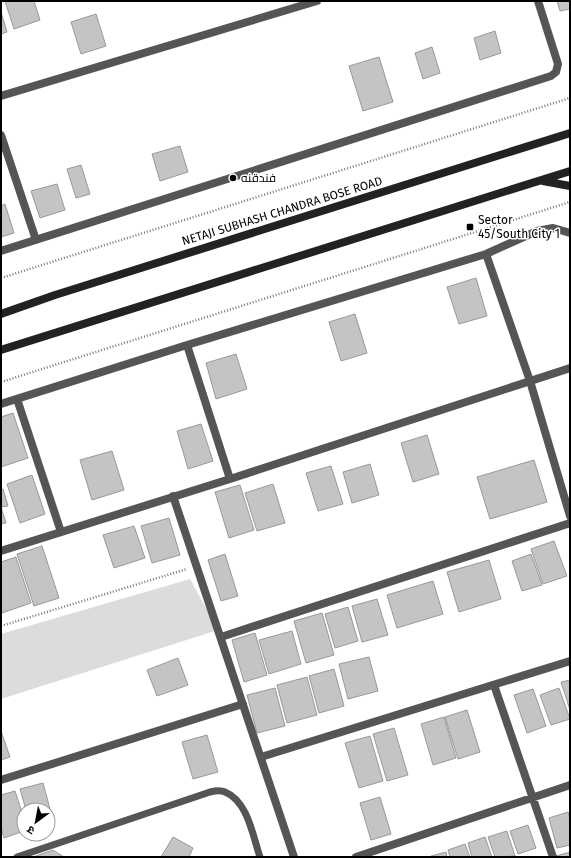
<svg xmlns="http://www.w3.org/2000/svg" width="571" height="858" font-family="'Fira Sans',Cairo,'Noto Sans Devanagari',sans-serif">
  <rect width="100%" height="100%" fill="#fff"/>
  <path fill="#dcdcdc" d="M190 579 218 630 1 699V634Z"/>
  <path fill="#c4c4c4" stroke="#999" d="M5 1H34L40 20 14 29Z
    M557 1H570V9L560 11Z
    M1 12 7 32 1 34Z
    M96 14 106 46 81 54 71 22Z
    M495 31 501 53 480 60 474 38Z
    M432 47 440 73 423 79 415 53Z
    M379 57 393 102 363 111 349 66Z
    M180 146 188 172 160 181 152 154Z
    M81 165 90 194 76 198 67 169Z
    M57 184 65 210 40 218 31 191Z
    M5 204 14 233 1 237V206Z
    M476 278 487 316 459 324 447 287Z
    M355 314 367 353 341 361 329 322Z
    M236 354 247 389 216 399 206 363Z
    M13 413 28 458 1 467V417Z
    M201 424 213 461 188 469 177 431Z
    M427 435 439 474 413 482 401 443Z
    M112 451 124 490 92 500 80 460Z
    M534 460 547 502 490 519 477 477Z
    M370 464 379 495 352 503 343 472Z
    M331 466 343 504 318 511 306 473Z
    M32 475 45 514 20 523 7 484Z
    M273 484 285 523 257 531 245 493Z
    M240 485 254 530 229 538 215 492Z
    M3 489 8 506 1 507 6 523 1 524V490Z
    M169 518 180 555 152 563 141 526Z
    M134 526 145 558 114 568 103 535Z
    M554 541 567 576 543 584 531 549Z
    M42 546 59 598 34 606 17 554Z
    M225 554 238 596 221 601 208 560Z
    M531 554 542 585 522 591 512 561Z
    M16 557 31 603 2 613 1 608V562Z
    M489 560 501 599 459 612 447 572Z
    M433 581 443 614 397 628 387 595Z
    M377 599 388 635 362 642 352 606Z
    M348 607 358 641 335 648 325 614Z
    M322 613 334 655 306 663 294 621Z
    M292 631 301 664 269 674 259 640Z
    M255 633 267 675 244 682 232 640Z
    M369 657 378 691 348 699 339 664Z
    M178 658 188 685 157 696 147 670Z
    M334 669 344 706 319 713 309 676Z
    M307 677 317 715 287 723 277 685Z
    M570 680V710L561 682Z
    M275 688 285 726 257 733 247 695Z
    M559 688 570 719 551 725 540 695Z
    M533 689 546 726 527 733 514 695Z
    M467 710 480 752 458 759 445 717Z
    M444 717 456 758 433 765 421 724Z
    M394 728 408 775 387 781 373 734Z
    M1 731 10 757 1 760Z
    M207 735 218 772 193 779 182 742Z
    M370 736 383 781 359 788 345 743Z
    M43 783 54 824 48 825V810H26L20 789Z
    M15 791 24 819V831L4 838 1 827V795Z
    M380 797 391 834 371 840 360 803Z
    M568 812 570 820V845L557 848 549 818Z
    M528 825 536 848 518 854 510 831Z
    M507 831 515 856 495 857 488 837Z
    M173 837 193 848 189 857H161Z
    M485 837 492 857H472L468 843Z
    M465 844 470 857H450L448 850Z
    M53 850 64 857H33Z
    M446 852 447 857H431V856Z
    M570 852V857H557L556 856Z"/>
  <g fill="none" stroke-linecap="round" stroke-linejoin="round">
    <path stroke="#777" stroke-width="2.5" stroke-dasharray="1 2" stroke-linecap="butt" d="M1 278 570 98
      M1 382 570 202
      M1 626 187 569"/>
    <path stroke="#555" stroke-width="7" d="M17 857 210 792C214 791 221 790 225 792 248 801 253 837 260 857"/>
    <path stroke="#555" stroke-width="8" d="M1 96 317 1
      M1 135 36 240
      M1 251 551 76 556 72 558 64 538 1
      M486 254 530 381 570 516
      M187 345 230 479
      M17 399 61 532
      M1 404 187 345 486 254 537 231 553 228 570 233
      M173 496 294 857
      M1 551 230 479 570 368
      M221 637 570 523
      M494 685 553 857
      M261 757 570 661
      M1 780 243 704
      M356 857 570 785"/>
    <path stroke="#222" stroke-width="8" d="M543 181 570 186
      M1 314 55 295 570 133
      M1 350 570 171"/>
  </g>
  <g fill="#000" stroke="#fff" stroke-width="1.5">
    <circle cx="233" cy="178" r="4"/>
    <rect x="466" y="223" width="8" height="8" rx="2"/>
  </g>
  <g text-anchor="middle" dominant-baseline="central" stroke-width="3" stroke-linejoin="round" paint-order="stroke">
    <g font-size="12" fill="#000" stroke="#fff" text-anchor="start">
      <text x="241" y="178">فندقنه</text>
      <text x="478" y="220">Sector<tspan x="478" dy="14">45/South City 1</tspan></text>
    </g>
    <g font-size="12" fill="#000" stroke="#fff">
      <text transform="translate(282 211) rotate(-17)">NETAJI SUBHASH CHANDRA BOSE ROAD</text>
    </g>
  </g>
  <rect width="571" height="858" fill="none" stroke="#000000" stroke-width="4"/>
  <g transform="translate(36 822) rotate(212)"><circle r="19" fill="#ffffff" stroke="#999999"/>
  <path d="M0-3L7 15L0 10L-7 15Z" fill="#000000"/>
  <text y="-6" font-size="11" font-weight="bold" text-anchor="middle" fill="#000000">उ</text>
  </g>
</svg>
